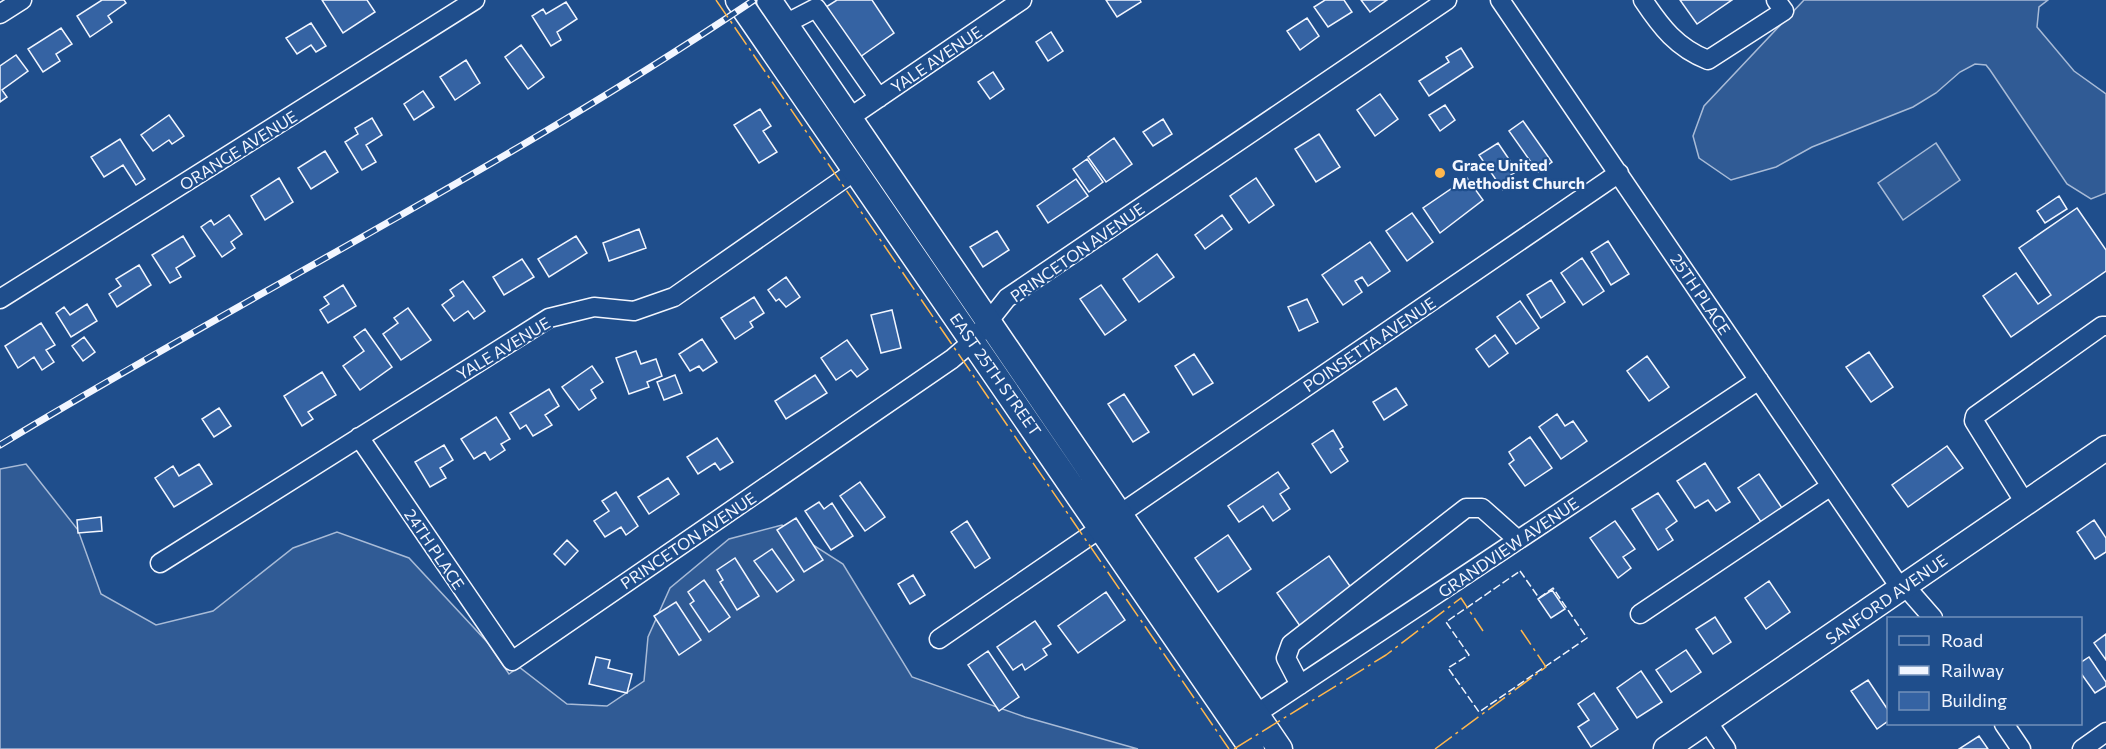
<svg xmlns="http://www.w3.org/2000/svg" width="2106" height="749" font-family="Commissioner,sans-serif">
  <rect width="100%" height="100%" fill="#1f4e8c"/>
  <path fill="#305b95" stroke="#a8bbd7" stroke-width="1.5" d="M1804 0H2048L2039 7 2037 27 2074 71 2106 94V193L2091 199 2067 184 1990 70 1986 65 1975 64 1960 72 1936 93 1913 107 1812 147 1776 167 1731 180 1699 158 1693 136 1704 106Z
    M1936 143 1960 180 1903 220 1878 183Z
    M26 464 78 530 101 594 156 625 213 611 293 548 337 532 409 558 488 643 509 674 519 667 567 704 607 706 644 681 648 637 670 588 729 539 782 525 843 564 912 677 1025 717 1138 749H0V469Z"/>
  <path fill="#3563a3" stroke="#f2f6ff" stroke-width="1.5" d="M102 0H124L126 3 108 16 112 22 90 37 77 16Z
    M322 0H367L375 12 343 33Z
    M837 0H872L894 33 860 57 826 7Z
    M1106 0H1140L1141 2 1117 17Z
    M1325 0H1344L1352 12 1328 27 1314 7Z
    M1361 0H1387L1370 12Z
    M1680 0H1732L1697 24Z
    M566 2 577 19 557 32 561 40 551 46 532 16 543 9 546 14Z
    M1307 18 1319 36 1300 50 1287 31Z
    M311 23 326 46 316 52 311 45 297 54 286 38Z
    M61 28 72 44 56 54 60 61 43 72 28 49Z
    M1051 32 1063 51 1048 61 1036 42Z
    M521 45 544 77 528 89 505 57Z
    M1461 48 1473 67 1429 96 1419 81 1449 62 1446 57Z
    M16 55 28 71 2 90 7 97 0 102V66Z
    M466 60 480 83 455 100 440 77Z
    M993 72 1004 89 990 99 978 82Z
    M423 91 434 107 414 120 404 104Z
    M1380 94 1398 119 1375 136 1357 110Z
    M1445 105 1455 120 1440 131 1429 115Z
    M760 109 771 126 763 131 777 152 759 163 734 125Z
    M169 115 184 136 172 144 169 140 153 151 141 135Z
    M372 118 382 135 366 145 376 162 362 170 345 142 358 134 355 128Z
    M1163 119 1172 134 1153 146 1143 132Z
    M1523 121 1552 162 1538 172 1509 131Z
    M1319 134 1340 167 1316 182 1295 149Z
    M1114 138 1132 164 1106 182 1088 157Z
    M120 139 145 179 136 185 123 165 104 177 91 157Z
    M1498 143 1517 171 1511 175 1515 182 1503 190 1479 155Z
    M325 151 338 172 311 189 298 168Z
    M1087 159 1103 182 1089 192 1073 169Z
    M279 178 293 202 265 220 251 196Z
    M1256 178 1274 205 1249 223 1230 196Z
    M1467 178 1483 200 1440 233 1423 208Z
    M1076 179 1088 196 1048 223 1037 206Z
    M2059 196 2067 209 2045 223 2037 211Z
    M2077 208 2106 250V271L2011 337 1983 296 2016 273 2038 304 2051 295 2019 248Z
    M1412 213 1433 242 1407 261 1386 231Z
    M229 215 242 234 231 242 235 248 222 257 201 227 211 220 214 225Z
    M1222 215 1232 229 1205 249 1195 235Z
    M639 229 646 248 609 261 603 243Z
    M997 231 1009 250 983 267 970 247Z
    M183 236 195 256 176 268 181 277 170 283 152 255Z
    M576 236 587 253 549 277 538 259Z
    M1608 241 1629 274 1611 285 1591 252Z
    M1370 242 1390 271 1368 286 1362 277 1355 281 1362 292 1343 305 1322 275Z
    M1157 254 1174 277 1139 302 1123 279Z
    M1582 258 1604 291 1583 305 1561 273Z
    M522 259 534 277 504 295 493 277Z
    M139 265 151 285 117 307 109 294 121 286 116 279Z
    M786 277 800 297 786 307 779 299 776 301 768 290Z
    M1551 280 1565 302 1541 318 1527 295Z
    M463 281 485 311 474 319 468 311 454 321 442 305 454 296 450 290Z
    M343 285 356 306 328 323 320 310 329 304 324 297Z
    M1101 285 1126 320 1105 335 1080 299Z
    M754 297 764 313 750 322 753 327 735 339 721 318Z
    M1307 299 1318 322 1299 331 1288 307Z
    M1520 301 1539 328 1516 344 1497 317Z
    M87 304 97 321 71 337 56 313 64 307 70 315Z
    M408 308 431 340 401 360 383 334 398 323 394 318Z
    M892 310 901 348 881 353 871 315Z
    M41 323 55 345 46 350 54 362 42 370 34 357 18 368 5 346Z
    M365 329 392 367 360 390 343 366 364 351 354 337Z
    M1495 335 1508 353 1489 367 1476 349Z
    M84 337 95 352 83 361 72 346Z
    M702 339 717 362 703 371 699 366 690 371 679 354Z
    M847 340 868 369 857 377 851 370 836 380 821 358Z
    M636 351 641 364 656 359 662 376 647 382 649 387 629 394 616 358Z
    M1869 352 1893 387 1871 402 1846 367Z
    M1194 354 1213 383 1193 395 1175 366Z
    M1647 356 1669 387 1649 401 1627 371Z
    M592 366 603 382 591 390 596 398 579 410 562 387Z
    M322 372 336 395 308 412 313 419 302 426 284 396Z
    M675 375 682 393 664 400 657 382Z
    M815 375 827 393 786 419 775 401Z
    M1396 388 1407 405 1384 420 1373 402Z
    M549 389 559 406 545 415 552 425 533 436 526 425 520 429 510 413Z
    M1124 394 1149 432 1133 442 1108 404Z
    M219 408 231 426 214 437 202 419Z
    M1557 414 1565 426 1573 421 1587 441 1561 459 1539 427Z
    M496 417 510 439 501 444 505 450 490 460 485 452 474 459 461 439Z
    M1333 430 1343 447 1340 449 1348 461 1331 473 1312 444Z
    M1530 437 1552 468 1525 486 1509 464 1514 460 1509 452Z
    M717 438 733 462 720 470 715 463 698 474 687 457Z
    M444 445 453 460 440 468 446 478 430 487 415 462Z
    M1947 446 1963 468 1908 507 1892 485Z
    M1705 463 1730 502 1716 511 1708 500 1695 508 1677 481Z
    M199 464 212 484 174 507 155 478 173 466 179 476Z
    M1278 472 1289 488 1280 494 1290 509 1273 521 1263 506 1239 522 1228 506Z
    M1759 474 1782 508 1761 522 1738 488Z
    M668 478 679 494 649 514 638 497Z
    M860 482 885 517 865 531 840 496Z
    M616 492 638 526 626 535 621 527 605 537 594 521 609 511 602 501Z
    M1658 493 1677 521 1666 529 1673 540 1658 550 1632 509Z
    M819 502 824 509 832 503 853 536 831 550 805 511Z
    M101 517 102 531 78 533 77 520Z
    M796 518 823 560 804 572 777 530Z
    M2094 520 2106 538V552L2095 559 2077 532Z
    M967 521 990 558 975 568 951 532Z
    M1615 521 1635 549 1623 557 1631 568 1618 578 1590 538Z
    M1228 535 1251 569 1218 592 1195 558Z
    M567 540 578 551 565 565 554 554Z
    M772 549 794 580 777 592 754 561Z
    M1329 556 1352 589 1300 626 1277 593Z
    M735 558 759 596 737 610 720 582 723 580 717 570Z
    M913 575 925 595 910 604 898 584Z
    M704 580 730 617 709 632 690 604 694 601 688 592Z
    M1769 581 1790 612 1766 629 1745 598Z
    M1552 590 1565 609 1551 618 1538 599Z
    M1106 592 1125 620 1078 653 1058 626Z
    M676 602 701 640 679 655 654 616Z
    M1715 617 1731 642 1713 654 1696 629Z
    M1035 621 1051 644 1043 649 1047 655 1025 670 1022 664 1013 670 997 647Z
    M2106 634V660L2094 643Z
    M1686 650 1701 672 1671 692 1656 670Z
    M988 651 1019 697 999 711 968 665Z
    M596 657 610 660 608 668 632 674 627 693 589 684Z
    M2089 657 2106 682V686L2095 693 2080 672V663Z
    M1641 671 1662 702 1637 718 1617 688Z
    M1868 680 1888 710V721L1877 729 1851 691Z
    M1594 693 1618 729 1591 747 1578 727 1589 720 1578 704Z
    M1979 736 1988 749H1959Z"/>
  <g fill="none" stroke-linecap="round" stroke-linejoin="round">
    <g stroke="#f2f6ff" stroke-width="21">
      <path id="minor" d="M1500 0 1901 589
        M1643 0C1661 27 1677 48 1708 60L1784 11 1776 0
        M0 14 22 0
        M785 24 816 8 879 98
        M849 118 1022 0
        M0 299 475 0
        M359 437 512 661 952 359 973 341 1007 298 1447 0
        M2025 503 1974 421 1975 416 2102 326H2106
        M1120 514 1619 173
        M160 563 549 318 594 307 634 311 674 297 855 171
        M1905 586 1933 618
        M1640 614 1831 486
        M939 639 1101 528
        M1300 685 1286 658 1291 644 1466 508H1482L1518 540
        M1256 714 1759 380
        M1707 721 1726 749
        M2004 724 2021 749
        M2082 749 2106 732"/>
    </g>
    <g stroke="#f2f6ff" stroke-width="27">
      <path id="major" d="M738 0 1252 749
        M769 0 1280 749
        M1666 749 2106 448"/>
    </g>
    <use href="#minor" stroke="#1f4e8c" stroke-width="18"/>
    <use href="#major" stroke="#1f4e8c" stroke-width="24"/>
    <g stroke="#f2f6ff" stroke-width="7">
      <path id="rail" d="M0 445C250 294 512 163 754 0"/>
    </g>
    <use href="#rail" stroke="#1f4e8c" stroke-width="4.5" stroke-dasharray="14" stroke-linecap="butt"/>
    <path stroke="#f2f6ff" stroke-width="1.5" stroke-dasharray="8 3" stroke-linecap="butt" d="M1520 571 1539 598 1553 588 1587 638 1479 712 1448 668 1469 655 1446 622Z"/>
    <path stroke="#ffb74d" stroke-width="1.5" stroke-dasharray="21 4.5 3 4.5" stroke-linecap="butt" d="M716 0 1229 749
      M1234 749 1386 655 1461 598 1483 631
      M1435 749 1546 667 1521 630"/>
  </g>
  <circle fill="#ffb74d" stroke="#1f4e8c" stroke-width="2" cx="1440" cy="173" r="6"/>
  <g text-anchor="middle" dominant-baseline="central" stroke-width="4.5" stroke-linejoin="round" paint-order="stroke">
    <g font-size="16" fill="#f2f6ff" stroke="#1f4e8c">
      <text transform="translate(936 59) rotate(-34)">YALE AVENUE</text>
      <text transform="translate(238 150) rotate(-32)">ORANGE AVENUE</text>
      <text transform="translate(1077 252) rotate(-35)">PRINCETON AVENUE</text>
      <text transform="translate(1701 294) rotate(56)">25TH PLACE</text>
      <text transform="translate(1369 344) rotate(-34)">POINSETTA AVENUE</text>
      <text transform="translate(503 348) rotate(-31)">YALE AVENUE</text>
      <text transform="translate(996 374) rotate(55)">EAST 25TH STREET</text>
      <text transform="translate(688 540) rotate(-34)">PRINCETON AVENUE</text>
      <text transform="translate(1508 547) rotate(-34)">GRANDVIEW AVENUE</text>
      <text transform="translate(435 549) rotate(56)">24TH PLACE</text>
      <text transform="translate(1886 599) rotate(-35)">SANFORD AVENUE</text>
    </g>
    <g font-size="16" font-weight="bold" fill="#f2f6ff" stroke="#1f4e8c" text-anchor="start">
      <text x="1452" y="164">Grace United<tspan x="1452" dy="18">Methodist Church</tspan></text>
    </g>
  </g>
  <rect x="1887" y="617" width="195" height="108" fill="#1f4e8c" stroke="#7391ba" stroke-width="1.5"/>
  <rect x="1899" y="636" width="30" height="9" fill="#1f4e8c" stroke="#7391ba" stroke-width="1.5"/>
  <text x="1941" y="647" font-size="18" fill="#f2f6ff">Road</text>
  <rect x="1899" y="666" width="30" height="9" fill="#f2f6ff" stroke="#7391ba" stroke-width="1.5"/>
  <text x="1941" y="677" font-size="18" fill="#f2f6ff">Railway</text>
  <rect x="1899" y="692" width="30" height="18" fill="#3563a3" stroke="#7391ba" stroke-width="1.5"/>
  <text x="1941" y="707" font-size="18" fill="#f2f6ff">Building</text>
</svg>
